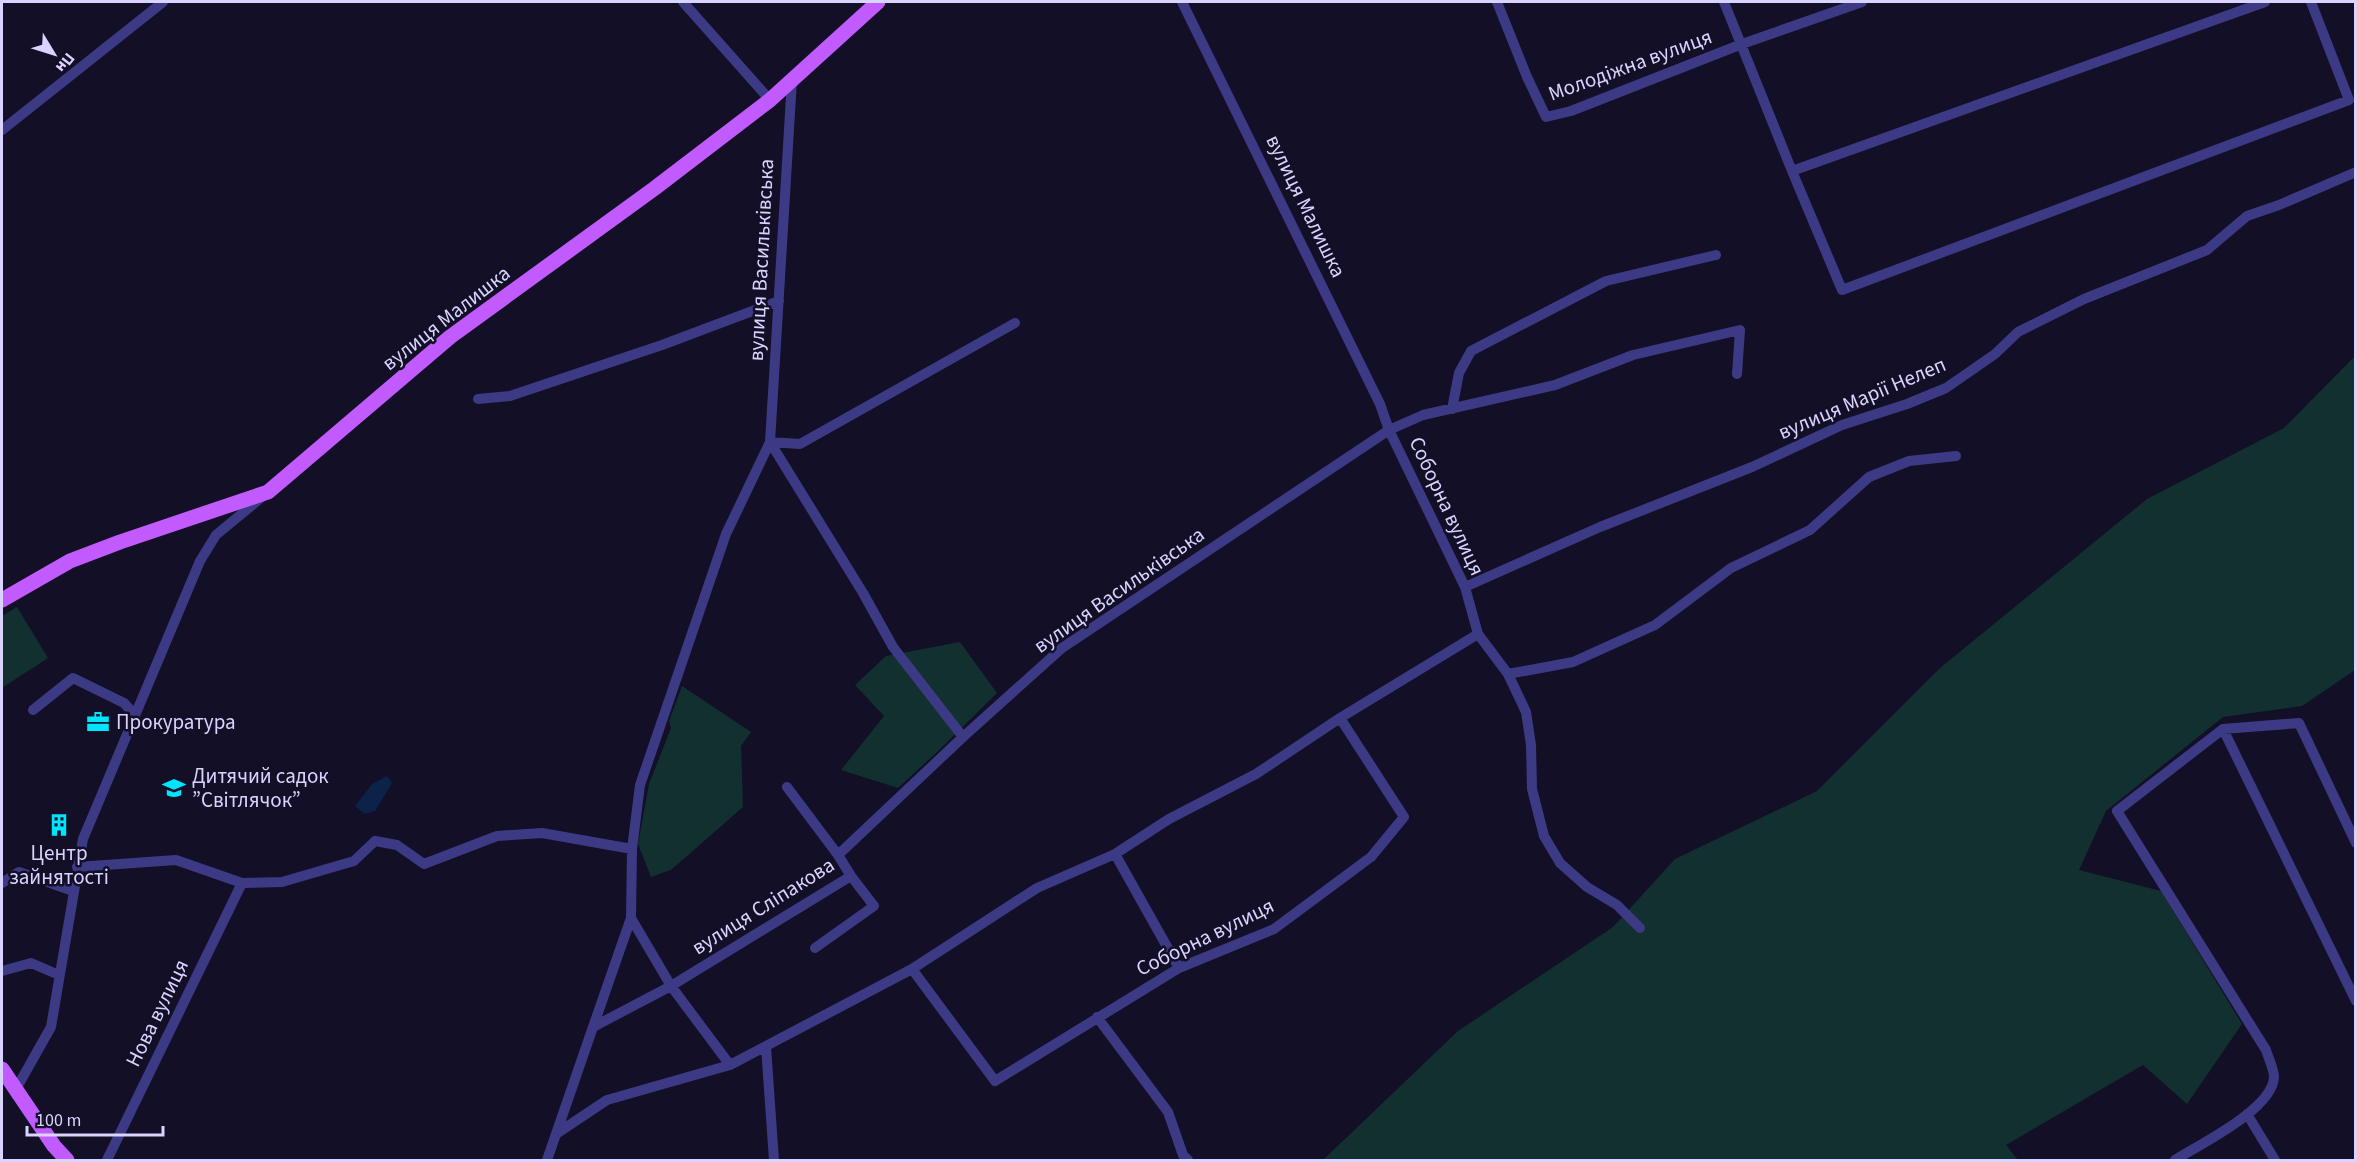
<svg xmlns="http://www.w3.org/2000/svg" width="2357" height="1162" font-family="'Source Sans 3',sans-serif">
  <rect width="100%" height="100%" fill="#130f26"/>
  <path fill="#12302f" d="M2355 356V670L2302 706 2223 717 2106 811 2079 870 2161 891 2242 1024 2187 1104 2143 1065 2006 1145 2018 1160H1323L1458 1031 1613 927 1675 859 1817 791 1940 668 2147 499 2284 428Z
    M17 607 48 658 2 688V616Z
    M960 642 997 693 936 753 898 788 841 770 884 716 855 685 886 656Z
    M682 686 751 732 741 746 743 807 671 870 651 877 638 844 649 784 671 728 669 721Z"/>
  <path fill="#0c2248" d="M387 776 392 783 375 811 365 814 355 806 372 784Z"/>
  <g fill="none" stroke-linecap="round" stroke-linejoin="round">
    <path stroke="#3d3a85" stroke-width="10" d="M683 2 770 100
      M1497 2 1527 77 1546 117 1571 111 1742 44 1862 2
      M1724 2 1792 171 1842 290 2349 100 2311 2
      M2 130 163 2
      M1792 171 2265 2
      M478 399 510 396 662 345 779 301
      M1452 409 1459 373 1471 351 1606 281 1716 255
      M770 442 863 593 893 647 963 737 1062 648 1389 430 1423 415 1555 385 1633 355 1740 330 1737 374
      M770 442 800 444 1015 323
      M1465 587 1600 527 1752 467 1842 425 1907 404 1946 388 1995 354 2018 332 2084 299 2207 250 2247 216 2279 205 2356 172
      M1478 634 1508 674 1526 712 1531 745 1532 789 1544 836 1560 863 1587 887 1617 905 1640 928
      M1508 674 1573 662 1655 625 1731 568 1810 530 1869 477 1909 461 1956 456
      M33 710 73 678 124 703 135 715
      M2223 729 2356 1001
      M1115 854 1179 968
      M838 855 963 737
      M77 867 176 860 242 883 282 882 354 861 375 841 397 845 424 864 497 836 542 833 632 849
      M2 883 19 872 73 891
      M631 918 671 986 851 876 838 855 787 787
      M815 948 874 906 851 876
      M912 969 995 1081 1179 968 1274 929 1371 857 1404 817 1340 718
      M2 971 31 963 59 975
      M1097 1017 1168 1112 1183 1155 1188 1160
      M593 1027 631 918 632 849 640 785 726 534 770 442 792 80
      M766 1047 774 1160
      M16 1089 51 1027 83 839 200 561 216 535 262 497
      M2247 1114 2275 1160
      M556 1134 593 1027 671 986 730 1065 912 969 1037 888 1115 854 1169 819 1256 774 1340 718 1478 634 1465 587 1389 430 1380 404 1182 2
      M107 1160 242 883
      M547 1160 556 1134 607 1100 730 1065
      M2175 1160C2200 1144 2273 1109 2274 1077 2274 1069 2268 1057 2266 1050L2117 811 2223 729 2299 723 2356 843"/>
    <path stroke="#c25bff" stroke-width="15" d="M2 600 70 561 120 542 268 492 450 337 655 188 770 100 878 2
      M2 1069 54 1146 67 1160"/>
  </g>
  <defs>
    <g id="office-bare" transform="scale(1.8)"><path d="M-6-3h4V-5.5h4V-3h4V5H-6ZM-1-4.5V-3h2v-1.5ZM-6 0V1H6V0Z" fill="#00e5ff" stroke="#130f26" stroke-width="2.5" paint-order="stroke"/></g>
    <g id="school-bare" transform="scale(1.8)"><path d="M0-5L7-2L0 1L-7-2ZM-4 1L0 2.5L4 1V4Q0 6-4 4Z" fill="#00e5ff" stroke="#130f26" stroke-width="2.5" paint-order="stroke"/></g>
    <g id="building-bare" transform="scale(1.8)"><path d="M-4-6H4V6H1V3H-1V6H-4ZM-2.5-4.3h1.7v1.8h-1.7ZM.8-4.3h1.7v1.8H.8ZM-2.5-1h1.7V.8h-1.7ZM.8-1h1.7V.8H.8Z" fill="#00e5ff" stroke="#130f26" stroke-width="2.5" paint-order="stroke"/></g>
  </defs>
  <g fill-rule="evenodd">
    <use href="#office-bare" x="98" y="722"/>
    <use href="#school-bare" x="174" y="788"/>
    <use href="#building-bare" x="59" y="825"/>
  </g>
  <g text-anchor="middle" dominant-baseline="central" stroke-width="5" stroke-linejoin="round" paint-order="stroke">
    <g font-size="21" fill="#d9d4ff" stroke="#130f26">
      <text transform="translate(1630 65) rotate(-20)">Молодіжна вулиця</text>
      <text transform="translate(1306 206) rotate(64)">вулиця Малишка</text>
      <text transform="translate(761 260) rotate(-87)">вулиця Васильківська</text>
      <text transform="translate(446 318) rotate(-38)">вулиця Малишка</text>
      <text transform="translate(1862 398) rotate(-23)">вулиця Марії Нелеп</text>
      <text transform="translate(1447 506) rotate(65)">Соборна вулиця</text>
      <text transform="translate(1119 590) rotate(-35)">вулиця Васильківська</text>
      <text transform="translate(763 906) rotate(-32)">вулиця Сліпакова</text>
      <text transform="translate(1205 937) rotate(-26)">Соборна вулиця</text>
      <text transform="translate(157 1013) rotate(-64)">Нова вулиця</text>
    </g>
    <g font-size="21" fill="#d9d4ff" stroke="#130f26" text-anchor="start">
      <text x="116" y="722">Прокуратура</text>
      <text x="192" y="776">Дитячий садок<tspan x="192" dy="24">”Світлячок”</tspan></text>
      <text x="59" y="853" text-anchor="middle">Центр<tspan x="59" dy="24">зайнятості</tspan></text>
    </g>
  </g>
  <rect width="2357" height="1162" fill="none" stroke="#d9d4ff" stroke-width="6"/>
  <g transform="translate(54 54) rotate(128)" stroke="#130f26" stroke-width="4.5" paint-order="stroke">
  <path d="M0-4.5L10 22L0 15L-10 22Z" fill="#d9d4ff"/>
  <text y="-9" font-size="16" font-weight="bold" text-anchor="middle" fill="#d9d4ff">Пн</text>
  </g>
  <path d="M27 1126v9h136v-9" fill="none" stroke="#d9d4ff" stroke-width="3"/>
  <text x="36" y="1126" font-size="18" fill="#d9d4ff" stroke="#130f26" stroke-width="4.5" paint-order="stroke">100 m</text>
</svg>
